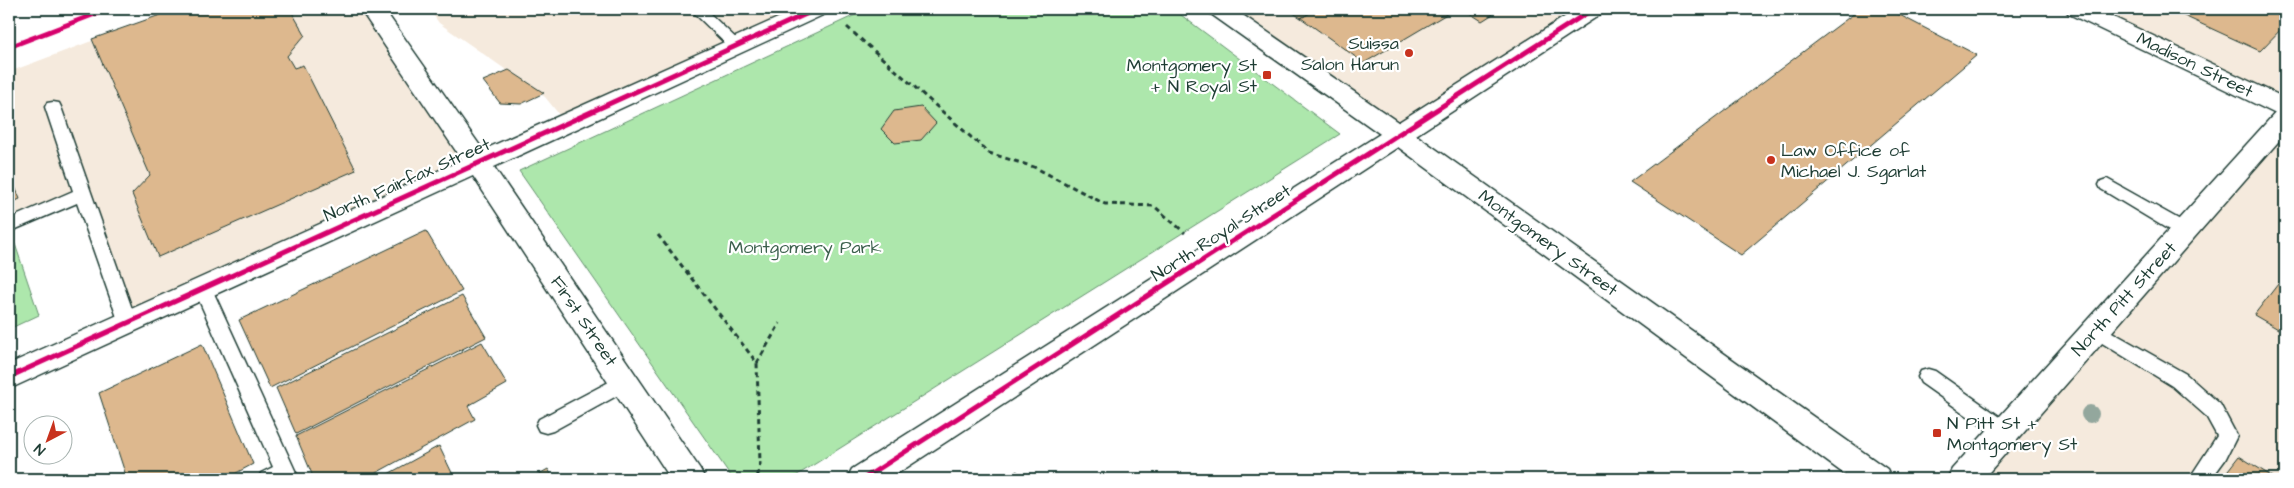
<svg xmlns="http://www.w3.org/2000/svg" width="2294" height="488" font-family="'Architects Daughter',sans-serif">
  <rect width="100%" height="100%" fill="#fff"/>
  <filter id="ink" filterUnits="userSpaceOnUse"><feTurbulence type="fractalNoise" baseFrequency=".02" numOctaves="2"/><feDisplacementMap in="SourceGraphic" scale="10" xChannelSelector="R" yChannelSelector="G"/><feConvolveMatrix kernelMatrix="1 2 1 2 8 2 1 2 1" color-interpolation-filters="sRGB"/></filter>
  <g filter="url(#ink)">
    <path fill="#f5eadd" d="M177 9H372L478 163 138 319 82 195 9 226V72Z
      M429 9H817L566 123 545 97 439 23Z
      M1215 9H1594L1397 136Z
      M2073 9H2285V111L2277 106Z
      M2285 120V479H1964Z"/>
    <path fill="#ade7ac" stroke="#669270" d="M868 9H1173L1340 134 791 479H733L519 171Z
      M15 244 39 315 9 329V246Z"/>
    <path fill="#ddb88e" stroke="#1f3d34" d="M177 9H290L305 35 287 56 294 68 303 65 356 170 158 257 132 194 150 175 92 39Z
      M1287 9H1317L1301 18Z
      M1317 9H1455L1364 63 1301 18Z
      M1463 9H1501L1482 21Z
      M1860 9H1888L1977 55 1741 255 1630 182Z
      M2169 9H2285V25L2260 51Z
      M509 70 544 93 521 104 500 103 483 81Z
      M921 107 936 123 921 140 895 143 881 129 894 111Z
      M9 172 20 199 9 204Z
      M426 231 462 291 270 388 239 320Z
      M2285 275V333L2254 315Z
      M462 296 486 337 296 434 276 388Z
      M482 342 507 384 468 406 475 419 365 479H314L296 436Z
      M202 344 253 464 225 479H127L99 393Z
      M439 446 455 479H379Z
      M2239 456 2276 479H2221Z
      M548 469 554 479H530Z
      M1017 471 1024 479H1005Z"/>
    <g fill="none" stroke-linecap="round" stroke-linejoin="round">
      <g stroke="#1f3d34" stroke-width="3">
        <path id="lane" d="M690 9H705L741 43 744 46 741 49H731Z
          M53 102 59 103 61 107 137 323 135 328 128 330 121 328 119 323 77 203 9 232V219L73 191 45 107 47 103Z
          M2107 179 2191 226 2194 231 2191 236 2185 237 2179 236 2101 189 2099 185 2101 181Z
          M203 282 209 284 212 289 299 479H258L261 473 273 467 194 289 197 284Z
          M2096 323 2186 374 2220 404 2237 436 2225 460 2211 479H2189L2217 436 2206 416 2172 386 2089 335 2087 330 2089 325Z
          M1928 369 1935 371 2013 426 2016 432 2013 438 2006 440 1999 438 1921 383 1918 377 1921 371Z
          M624 374 631 376 634 382 631 388 553 431 546 433 539 431 536 425 539 419Z"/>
      </g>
      <g stroke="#1f3d34" stroke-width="3">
        <path id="street" d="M360 9H384L483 150 798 9H828L825 14 494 167 700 469 705 479H671L473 176 9 389V364L462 160Z
          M1208 9H1234L1408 129 1412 135 1408 141 1399 144 1390 141 1211 14Z
          M2285 109V134L1983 479H1947L1952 469 2276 112Z"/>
      </g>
      <g stroke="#1f3d34" stroke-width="3">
        <path id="secondary" d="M1577 9H1605L1601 14 1416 135 1887 469 1892 479H1851L1398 147 889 479H847L852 469Z
          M2065 9H2096L2285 98V116L2276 114 2069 14Z"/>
      </g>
      <path stroke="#1f3d34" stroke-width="3" stroke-dasharray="5 4" stroke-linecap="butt" d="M847 27 989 153 1034 167 1105 204 1154 206 1185 233
        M658 235 757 363 760 464 757 479
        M757 363 780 323"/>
      <use href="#lane" fill="#fff" fill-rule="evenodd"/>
      <use href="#street" fill="#fff" fill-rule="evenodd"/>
      <use href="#secondary" fill="#fff" fill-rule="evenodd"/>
      <g stroke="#fff" stroke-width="8">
        <path id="cycleway" d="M9 47 108 9
          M9 377 817 9
          M863 479 1593 9"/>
      </g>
      <use href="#cycleway" stroke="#d6006c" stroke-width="5"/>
    </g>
    <circle fill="#93a79d" cx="2090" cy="414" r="9"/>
  </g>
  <g fill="#c8321e" stroke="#fff" stroke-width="2">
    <circle cx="1409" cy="53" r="5"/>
    <rect x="1262" y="70" width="10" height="10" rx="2.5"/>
    <circle cx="1771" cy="160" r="5"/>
    <rect x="1932" y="428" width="10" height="10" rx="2.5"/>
  </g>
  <g text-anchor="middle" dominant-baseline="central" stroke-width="4.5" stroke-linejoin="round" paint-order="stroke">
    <g font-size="18" fill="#1f3d34" stroke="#fff" text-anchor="end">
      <text x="1399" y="43">Suissa<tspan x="1399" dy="21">Salon Harun</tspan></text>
      <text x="1257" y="65">Montgomery St<tspan x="1257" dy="21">+ N Royal St</tspan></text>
      <text x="1781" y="150" text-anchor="start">Law Office of<tspan x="1781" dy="21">Michael J. Sgarlat</tspan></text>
      <text x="1947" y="423" text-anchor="start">N Pitt St +<tspan x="1947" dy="21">Montgomery St</tspan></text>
    </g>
    <g font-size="18" fill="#1f3d34" stroke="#fff">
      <text transform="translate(2195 65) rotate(26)">Madison Street</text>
      <text transform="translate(407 180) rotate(-24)">North Fairfax Street</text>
      <text transform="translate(1221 233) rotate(-33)">North Royal Street</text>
      <text transform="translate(1548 243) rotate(36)">Montgomery Street</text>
      <text transform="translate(2124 299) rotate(-48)">North Pitt Street</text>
      <text transform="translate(584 321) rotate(56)">First Street</text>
    </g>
    <g font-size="18" fill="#3b5f4c" stroke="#fff">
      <text x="805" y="247">Montgomery Park</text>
    </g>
  </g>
  <rect width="2294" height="488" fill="none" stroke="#fff" stroke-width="30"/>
  <rect x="15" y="15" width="2264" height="458" fill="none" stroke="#1f3d34" stroke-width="2" filter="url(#ink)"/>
  <g transform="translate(48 440) rotate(221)"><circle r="24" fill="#ffffff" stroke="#a5b1ae"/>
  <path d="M0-4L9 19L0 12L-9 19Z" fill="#c8321e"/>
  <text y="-8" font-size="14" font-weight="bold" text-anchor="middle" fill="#1f3d34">N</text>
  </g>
</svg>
